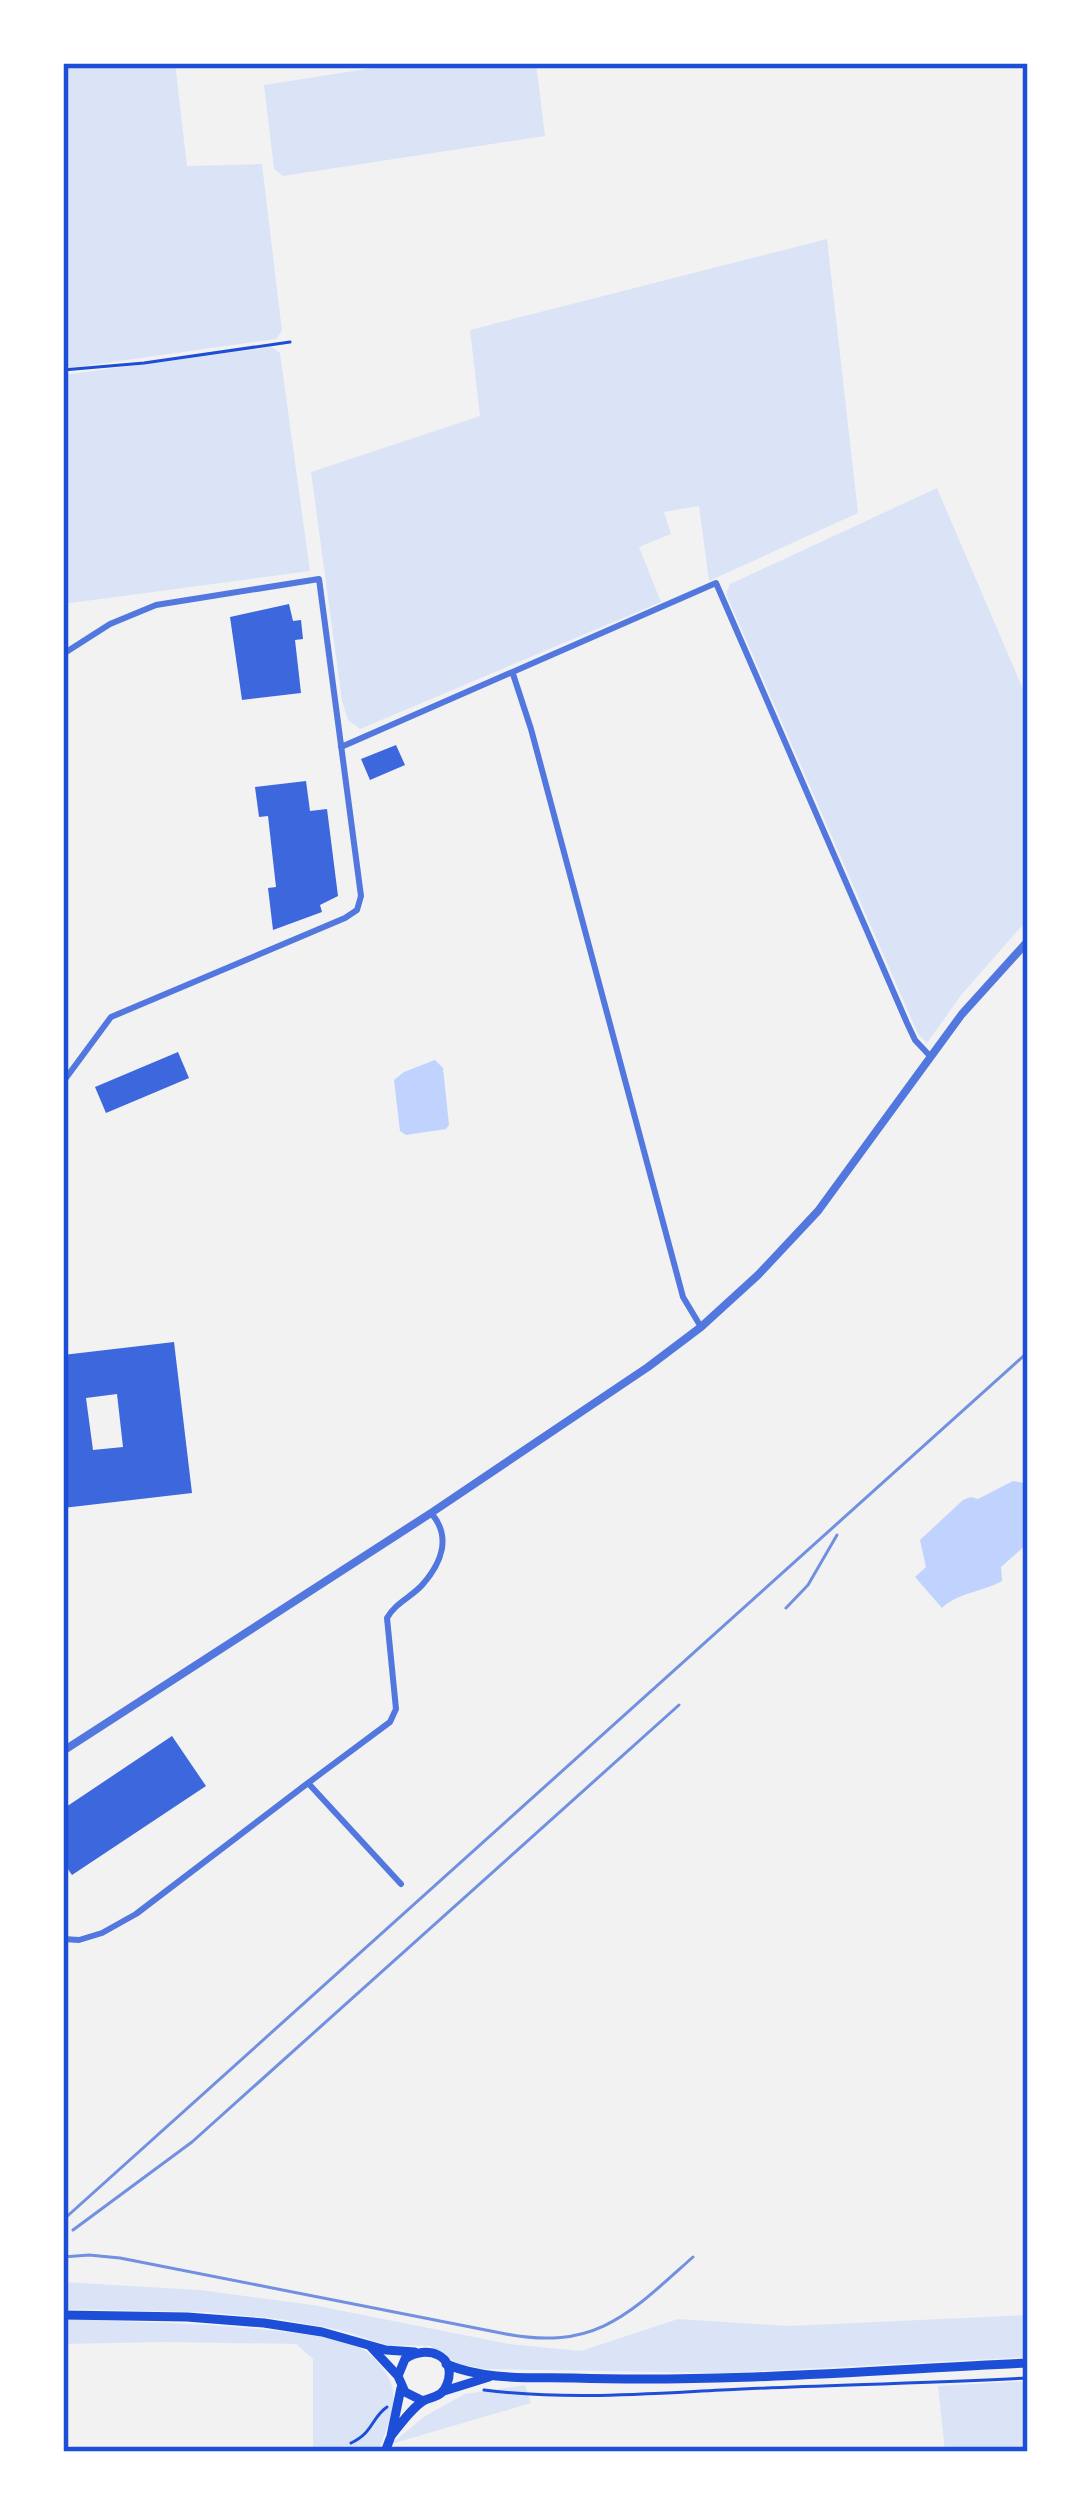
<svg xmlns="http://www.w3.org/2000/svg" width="1091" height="2515" font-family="Raleway,sans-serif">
  <rect width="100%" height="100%" fill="#f2f2f2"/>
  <path fill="#dbe4f7" d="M63 63H175L187 166 262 164 282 331 276 339 63 369Z
    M405 63H536L545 136 283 176 274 169 264 85Z
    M827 239 858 513 709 581 699 506 664 512 671 534 639 547 661 602 360 729 348 720 342 701 311 472 480 416 470 330Z
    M272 347 280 353 310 571 63 604V375Z
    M937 488 1028 701V919L962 994 927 1043 918 1034 726 594 730 584Z
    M63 2282 200 2290 313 2305 509 2344 581 2351 678 2319 788 2326 1028 2315V2357L723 2373 485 2369 459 2364 430 2346 387 2345 340 2330 280 2319 204 2312 63 2309Z
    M63 2319C138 2322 212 2323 286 2332 309 2335 338 2337 359 2347 371 2353 385 2368 390 2381 400 2404 386 2430 378 2452H304L313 2446V2359L296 2344 164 2342 63 2344Z
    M1028 2381V2452H945L938 2386Z
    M525 2385 531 2403 391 2444 425 2416 465 2394Z"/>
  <path fill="#bfd3fe" d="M435 1060 443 1068 449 1125 446 1129 406 1135 400 1131 394 1080 404 1072Z
    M1013 1481 1028 1484V1543L1001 1567 1002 1581C982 1592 957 1593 942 1608L915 1577 926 1567 920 1540 963 1500 971 1497 978 1499Z"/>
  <path fill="#3d67dc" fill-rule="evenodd" d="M289 604 293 621 301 620 303 639 295 640 301 693 242 700 230 617Z
    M396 745 405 765 370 780 361 759Z
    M306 781 310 811 327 809 338 896 320 905 322 912 273 930 268 888 276 887 268 816 259 817 255 787Z
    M178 1052 189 1078 106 1113 95 1087Z
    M174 1342 192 1493 63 1508V1355ZM117 1394 123 1447 93 1450 86 1398Z
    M172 1736 206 1786 72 1875 63 1862V1809Z"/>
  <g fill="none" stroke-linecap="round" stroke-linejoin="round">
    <path stroke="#1d4ed8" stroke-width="3" d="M63 370 144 363 290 342
      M484 2390C573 2401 654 2393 742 2389 837 2385 933 2383 1028 2378
      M351 2443C374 2432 371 2418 387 2407"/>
    <path stroke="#5277de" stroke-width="6" d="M63 654 110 624 156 605 319 579 361 896 357 910 345 918 111 1017 63 1082
      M513 674 531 729 683 1297 701 1327
      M341 747 716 583 907 1023 915 1040 930 1056
      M308 1783 390 1722 396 1709 387 1618C396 1602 412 1597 423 1584 442 1562 451 1537 432 1514
      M63 1939 79 1940 102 1933 136 1914 308 1783 401 1884"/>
    <path stroke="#5277de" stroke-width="8" d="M63 1751 431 1513 648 1367 701 1327 758 1275 818 1211 962 1014 1028 941"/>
    <path stroke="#1d4ed8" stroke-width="9" d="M63 2315 187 2317 264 2323 322 2332 386 2350 415 2352
      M370 2346 398 2376
      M446 2364C486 2381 531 2377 574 2378 725 2383 877 2370 1028 2363
      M444 2391 489 2377
      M391 2436C400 2425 412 2407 425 2400 435 2396 443 2396 447 2384 458 2355 426 2344 405 2359L398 2376 405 2392 423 2401
      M385 2452 391 2436 401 2388"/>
    <path stroke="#7290e2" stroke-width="3" d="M786 1608 808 1585 837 1535
      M63 2220 1028 1352
      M73 2230 192 2142 679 1705
      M63 2257 89 2255 120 2258 506 2334C597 2351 630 2313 693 2257"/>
  </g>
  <rect width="1091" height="2515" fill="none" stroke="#ffffff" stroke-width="132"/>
  <rect x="66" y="66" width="959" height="2383" fill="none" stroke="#1d4ed8" stroke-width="4.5"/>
</svg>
